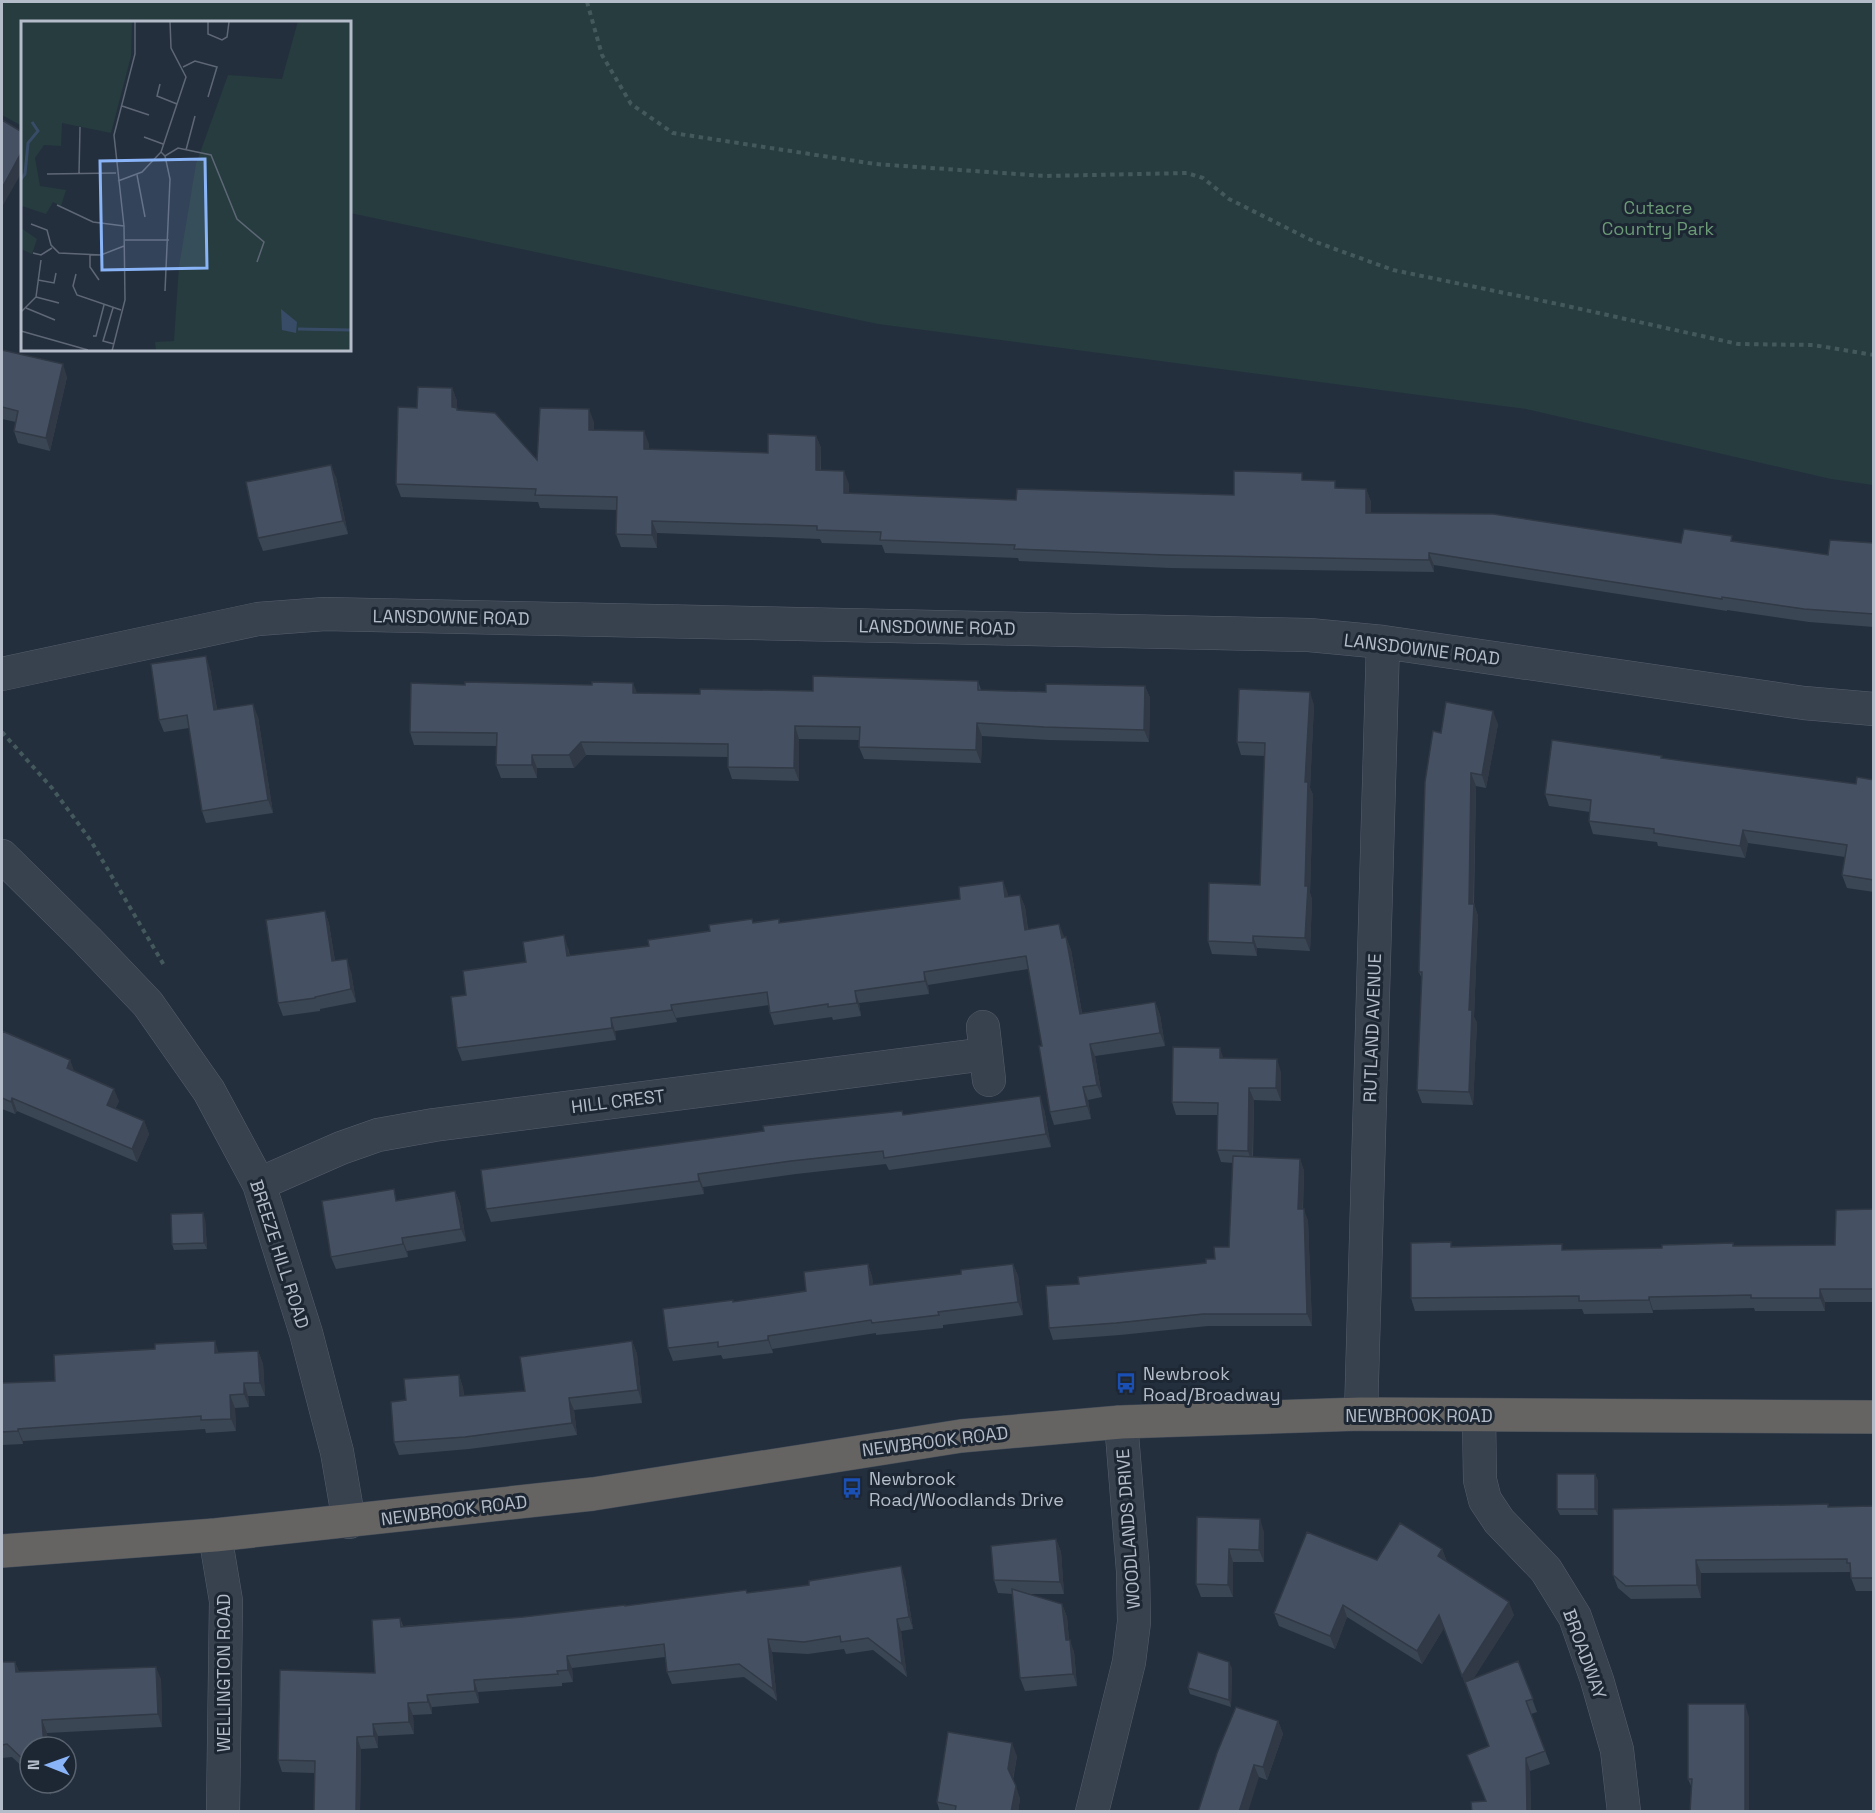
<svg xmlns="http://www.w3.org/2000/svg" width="1875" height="1813" font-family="'Space Grotesk',sans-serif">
  <rect width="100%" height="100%" fill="#242f3e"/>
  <path fill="#263c3f" d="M2 2H1873V485L1831 479 1526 409 878 324 350 213V22H22V126L2 115Z"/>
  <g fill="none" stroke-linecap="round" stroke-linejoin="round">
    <g stroke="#565f6c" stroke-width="34">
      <path id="minor" d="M2 674 258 619 325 614 1309 635 1383 642 1804 703 1874 709
        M2 856 87 940 148 1004 209 1091 259 1184 306 1333 337 1452 349 1522
        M983 1027 989 1080
        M259 1184 341 1148 378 1135 434 1125 986 1054
        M1361 1414 1383 642
        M1479 1416 1480 1480 1485 1500 1499 1521 1546 1570 1575 1617 1597 1680 1617 1750 1624 1812
        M215 1535 226 1601 223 1812
        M1092 1812 1129 1662 1134 1622 1133 1571 1121 1422"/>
    </g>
    <g stroke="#434c59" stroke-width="34">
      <path id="trunk" d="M2 1551 215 1535 593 1494 961 1436 1121 1422 1361 1414 1874 1417"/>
    </g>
    <path stroke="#44595c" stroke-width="4" stroke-dasharray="4.5 4.5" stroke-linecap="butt" d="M587 2 602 55 631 104 673 133 875 164 1045 176 1187 173 1203 178 1229 199 1313 241 1393 270 1558 304 1738 344 1813 345 1874 355
      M2 732 52 788 91 841 165 967"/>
    <use href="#minor" stroke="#38414e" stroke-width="33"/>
    <use href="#trunk" stroke="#656462" stroke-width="33"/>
  </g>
  <path fill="#3b4654" d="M2 350 67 377 50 451 18 443 14 431 16 422 2 419Z
    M452 388 457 401V408L458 410 537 460 594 422V430L649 444V449L768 453 816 436 821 448V470L849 484V493L1016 500 1234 495 1305 480 1338 488 1366 489 1371 502V513L1681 543 1733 541 1828 555 1874 543V627L1809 622 1727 610V611L1434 565V572L1170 568 1019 561 1018 558 885 553 882 545 822 543 820 539 657 533V548L621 547 616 534 617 510 540 508 538 502 401 497 396 484 417 408Z
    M336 477 348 534 263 551 258 538Z
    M210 669 217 709 258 717 273 813 206 823 202 811 189 728 164 732 159 720Z
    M978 681 981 690 1046 692 1145 686 1150 698 1149 742 1049 740 982 736 981 763 864 759 859 747V740L799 739V781L732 779 728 767V757L586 755 574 768H537V778H501L496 765 497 746 414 745 410 732 465 685 637 693 700 694 813 691Z
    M1314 705 1310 788 1313 795 1310 893 1312 899 1310 951 1257 948V956L1212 954 1208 941 1260 885 1265 756 1241 755 1237 742Z
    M1498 724 1486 788 1476 786 1474 904 1478 916 1474 1017 1477 1023 1473 1105 1422 1103 1417 1090 1422 979 1419 972 1441 733Z
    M1663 758 1856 784 1874 780V892L1847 888 1842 875 1845 857 1748 843 1745 858 1658 846 1657 842 1593 834 1589 821 1590 812 1549 806 1545 794Z
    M1003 881 1008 896 1020 895 1025 907 1028 929 1064 938 1066 937 1071 950 1082 1013 1155 1002 1160 1015 1165 1046 1095 1056 1102 1097 1088 1100 1091 1119 1054 1125 1050 1112 1042 1046 1028 969 928 985 929 994 859 1003 861 1016 833 1020 832 1017 774 1025 770 1013 769 1005 676 1018 677 1022 615 1031 616 1040 462 1061 457 1048 466 995 526 962 568 948 570 956 649 946 754 922 779 919 780 923 960 899Z
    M325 911 329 924 335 961 351 972 356 1002 320 1009V1011L283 1016 278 1003Z
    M2 1031 70 1060 74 1072 119 1101 115 1109 144 1121 149 1134 137 1162 17 1111 15 1114 2 1109Z
    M1224 1058 1281 1072V1101L1254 1100 1253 1157 1300 1159 1304 1171 1303 1209 1308 1221 1312 1326H1208L1120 1335 1053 1340 1049 1328 1079 1284 1206 1263 1215 1259 1229 1247 1233 1163 1221 1162 1217 1150 1218 1115H1176L1172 1102Z
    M1044 1109 1051 1147 889 1170 886 1164 796 1174 703 1187 704 1194 491 1222 486 1209Z
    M455 1191 460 1204 466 1241 407 1251 408 1257 336 1269 331 1257 398 1200Z
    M1874 1209V1302H1825V1311H1755L1754 1308 1653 1310V1313L1584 1314 1582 1309 1415 1311 1411 1298 1453 1246 1564 1250 1662 1248 1733 1243 1734 1246 1835 1245Z
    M205 1219 207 1249 174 1250 172 1244Z
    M868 1264 872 1277 873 1285 961 1274 1013 1264 1018 1276 1023 1315 943 1325V1328L876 1335V1333L772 1349 773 1353 723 1359 721 1355 673 1361 668 1348 734 1302 806 1291Z
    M632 1341 637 1354 642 1403 574 1410 577 1435 469 1449 399 1455 394 1442 406 1400 459 1375 463 1388 464 1396 525 1391Z
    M258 1351 263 1364 265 1396H248L249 1407 235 1408 236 1431 206 1433 205 1429 23 1441V1444L2 1445V1383L55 1381 219 1353Z
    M1595 1474 1598 1481V1515H1560L1557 1509Z
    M1828 1504 1829 1507 1874 1506V1591H1856L1851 1578 1850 1572 1701 1573V1598L1631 1599 1618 1588 1613 1575Z
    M1197 1517 1264 1532V1562H1233V1597H1201L1196 1584Z
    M1056 1539 1061 1552 1064 1594H1029L1062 1604 1067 1617 1069 1640 1074 1652 1077 1686 1025 1691 1020 1678 1013 1594 998 1593 994 1580Z
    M1442 1549 1447 1562 1514 1615 1473 1679 1518 1661 1537 1712 1531 1714 1550 1764 1530 1771 1531 1812H1472L1485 1801 1489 1747 1444 1628 1422 1664 1347 1617 1335 1649 1279 1626 1274 1613 1377 1560Z
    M905 1579 913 1629 901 1631 907 1677 873 1650 846 1654 844 1649 808 1654 772 1652 777 1701 744 1677 672 1684 667 1672 665 1657 572 1668 573 1682 562 1683V1686L478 1692 479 1703 432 1707V1714L413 1715 414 1734 378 1736V1748L361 1749 360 1812H314V1773L282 1772 278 1760 375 1673 400 1618 403 1626 523 1617 748 1593Z
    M2 1662H15L19 1672 161 1679 162 1727 47 1733 48 1747H30V1774L12 1757 2 1758Z
    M1232 1668 1231 1707 1190 1694 1188 1688Z
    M1749 1717 1692 1788 1688 1779Z
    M1278 1721 1283 1734 1267 1780 1259 1777 1217 1753Z
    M1017 1756 1013 1780 1020 1799 1018 1812H940L937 1802Z
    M39 1783H50L51 1795Z"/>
  <path fill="#303945" d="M22 151V172L2 207V211V188Z
    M63 364 67 377 50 451 46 438Z
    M452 388 457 401V420L452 407Z
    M589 409 594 422V443L589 430Z
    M644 431 649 444V462L644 449Z
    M816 436 821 448 820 483 816 470Z
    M331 465 336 477 348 534 343 521Z
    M844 471 849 484V506L844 493Z
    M1366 489 1371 502V525L1366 513Z
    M652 521 657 533V548L652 535Z
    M1429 553 1434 565V572L1429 560Z
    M206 656 210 669 219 722 214 710Z
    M633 683 638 695 633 693Z
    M1145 686 1150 698 1149 742 1144 730Z
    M1310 692 1314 705 1310 788 1313 795 1310 893 1312 899 1310 951 1305 938V782Z
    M253 704 258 717 273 813 268 800Z
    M1493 711 1498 724 1486 788 1482 775Z
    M977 723 982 736 981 763 976 750Z
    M795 726 799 739V781L794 768Z
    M581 742 586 755 574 768 569 755Z
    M532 755 537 768V778L532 765Z
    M1471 773 1476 786 1473 911 1474 904 1478 916 1474 1017 1477 1023 1473 1105 1469 1092V904Z
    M1743 830 1748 843 1745 858 1740 846Z
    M1003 881 1008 894 1010 909 1005 897Z
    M1020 895 1025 907 1029 942 1025 930Z
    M325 911 329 924 337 974 332 961Z
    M1059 924 1064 936 1066 951 1062 938Z
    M564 935 568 948 571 969 567 956Z
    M1253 936 1257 948V956L1253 943Z
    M1066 937 1071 950 1084 1026 1080 1014Z
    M347 959 351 972 356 1002 351 989Z
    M924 972 928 985 929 994 925 981Z
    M855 991 859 1003 861 1016 857 1003Z
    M1155 1002 1160 1015 1165 1046 1160 1033Z
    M671 1005 676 1018 677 1022 672 1010Z
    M611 1018 615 1031 616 1040 612 1028Z
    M1090 1044 1095 1056 1102 1097 1097 1085Z
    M1220 1048 1224 1060 1220 1058Z
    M1277 1059 1281 1072V1101L1276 1088Z
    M70 1060 75 1073 67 1068Z
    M1083 1087 1088 1100 1091 1119 1087 1106Z
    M1249 1088 1254 1100 1252 1163 1248 1151Z
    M114 1089 119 1101 111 1118 107 1105Z
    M1040 1096 1044 1109 1051 1147 1046 1134Z
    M12 1098 17 1111 15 1114 11 1102Z
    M144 1121 149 1134 137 1162 132 1149Z
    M1300 1159 1304 1171 1302 1221 1298 1209Z
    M698 1174 703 1187 704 1194 699 1181Z
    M455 1191 460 1204 466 1241 461 1229Z
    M1304 1209 1308 1221 1312 1326 1307 1314Z
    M203 1213 205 1219 207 1249 204 1243Z
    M402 1238 407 1251 408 1257 403 1244Z
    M868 1264 872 1277 875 1298 870 1285Z
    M1013 1264 1018 1276 1023 1315 1018 1302Z
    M1820 1289 1825 1302V1311L1820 1298Z
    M1649 1297 1653 1310V1313L1649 1300Z
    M768 1336 772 1349 773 1353 768 1340Z
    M215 1341 219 1354 215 1353Z
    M632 1341 637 1354 642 1403 638 1390Z
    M258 1351 263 1364 265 1396 260 1383Z
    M459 1375 463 1388 465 1409 460 1396Z
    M244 1383 248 1396 249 1407 244 1394Z
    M230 1395 235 1408 236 1431 231 1419Z
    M569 1398 574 1410 577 1435 572 1423Z
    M18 1429 23 1441V1444L18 1431Z
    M1595 1474 1598 1481V1515L1595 1509Z
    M1260 1519 1264 1532V1562L1259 1550Z
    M1056 1539 1061 1552 1064 1594 1060 1582Z
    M1229 1549 1233 1562V1597L1228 1585Z
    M1442 1549 1447 1562 1442 1569 1438 1556Z
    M1696 1560 1701 1573V1598L1697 1585Z
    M901 1566 905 1579 913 1629 909 1617Z
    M1509 1602 1514 1615 1467 1689 1462 1676Z
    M1062 1604 1067 1617 1070 1653 1066 1640Z
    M1343 1605 1347 1617 1335 1649 1330 1636Z
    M1439 1615 1444 1628 1422 1664 1417 1651Z
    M897 1619 901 1631 907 1677 902 1664Z
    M768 1639 772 1652 777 1701 773 1689Z
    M1070 1640 1074 1652 1077 1686 1073 1674Z
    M567 1656 572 1668 573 1682 568 1670Z
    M15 1662 20 1674 16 1672Z
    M1229 1662 1232 1668 1231 1707 1229 1700Z
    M156 1667 161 1679 162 1727 158 1714Z
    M474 1680 478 1692 479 1703 475 1691Z
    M427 1695 432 1707V1714L428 1702Z
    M408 1703 413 1715 414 1734 409 1722Z
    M1745 1704 1749 1717V1812H1745Z
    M42 1720 47 1733 48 1747H44Z
    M1278 1721 1283 1734 1267 1780 1263 1767Z
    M373 1724 378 1736V1748L374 1736Z
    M357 1737 361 1749 360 1812 356 1811Z
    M1012 1743 1017 1756 1012 1782 1008 1769Z
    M1526 1758 1530 1771 1531 1812H1527Z
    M1254 1765 1259 1777 1248 1812H1239Z
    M47 1783H50L51 1795Z
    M1016 1786 1020 1799 1018 1812H1011Z"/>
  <path fill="#455162" stroke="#303945" stroke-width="1.5" d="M2 120 22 132V151L2 188Z
    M2 350 63 364 46 438 14 431 18 411 2 407Z
    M418 387 452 388V407L457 408V410L495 413 537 460 540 408 589 409V430L644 431V449L768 453V434L816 436V470L844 471V493L1016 500 1017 489 1234 495V471L1302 473V480L1335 481V488L1366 489V513L1493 514 1681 543 1684 529 1732 536 1731 541 1828 555 1830 540 1874 543V614L1804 609 1722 597V599L1429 553V560L1165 555 1014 549 1015 545 880 540 881 532 817 530V526L652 521V535L616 534 617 497 535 495 536 489 396 484 398 407 417 408Z
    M331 465 343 521 258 538 246 482Z
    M206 656 214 710 253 704 268 800 202 811 187 715 159 720 151 664Z
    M813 676 978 681V690L1046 692V684L1145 686 1144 730 1044 727 977 723 976 750 859 747 860 727 795 726 794 768 728 767V744L581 742 569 755H532V765H496L497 733 410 732 411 683 465 685V682L592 685V682L633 683V693L700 694V689L813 691Z
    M1239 689 1310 692 1305 782H1308L1305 886H1308L1305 938 1253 936V943L1208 941 1209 883 1260 885 1265 743 1237 742Z
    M1446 702 1493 711 1482 775 1471 773 1469 904H1474L1469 1010H1472L1469 1092 1417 1090 1422 972H1419L1425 782 1433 731 1441 733Z
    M1552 740 1662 756 1661 758 1856 784 1857 777 1874 780V880L1842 875 1847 845 1743 830 1740 846 1654 833V829L1589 821 1591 800 1545 794Z
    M1003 881 1005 897 1020 895 1025 930 1059 924 1062 938 1066 937 1080 1014 1155 1002 1160 1033 1090 1044 1097 1085 1083 1087 1087 1106 1050 1112 1039 1046H1042L1026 956 924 972 925 981 855 991 857 1003 828 1007V1004L770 1013 767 992 671 1005 672 1010 611 1018 612 1028 457 1048 451 997 466 995 463 971 526 962 523 942 564 935 567 956 649 946 648 940 710 931 709 925 752 919 753 923 779 919V923L960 899 959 887Z
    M325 911 332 961 347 959 351 989 315 997V998L278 1003 266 920Z
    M2 1031 70 1060 67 1068 114 1089 107 1105 144 1121 132 1149 12 1098 11 1102 2 1098Z
    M1173 1047 1220 1048V1058L1277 1059 1276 1088H1249L1248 1151 1217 1150 1218 1103 1172 1102Z
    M1040 1096 1046 1134 884 1158 883 1151 791 1161 698 1174 699 1181 486 1209 481 1170 764 1131 763 1126 902 1111 903 1115Z
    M1233 1156 1300 1159 1298 1209H1304L1307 1314H1203L1116 1323 1049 1328 1046 1286 1079 1284 1078 1277 1206 1263V1259H1215L1214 1247H1229Z
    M394 1189 396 1201 455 1191 461 1229 402 1238 403 1244 331 1257 322 1201Z
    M1874 1209V1289H1820V1298H1751V1295L1649 1297V1300L1579 1301V1296L1411 1298V1243L1451 1242V1247L1562 1244V1250L1662 1248V1245L1698 1244 1733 1243V1246L1835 1245 1836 1210Z
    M203 1213 204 1243 172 1244 171 1214Z
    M868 1264 870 1285 961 1274V1270L1013 1264 1018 1302 938 1312 939 1315 872 1323 871 1320 768 1336V1340L718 1347V1342L668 1348 663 1309 733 1300V1302L806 1291 804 1272Z
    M215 1341V1353L258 1351 260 1383H244V1394L230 1395 231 1419 201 1420V1416L18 1429V1431L2 1432V1383L55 1381 54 1355 155 1349V1344Z
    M632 1341 638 1390 569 1398 572 1423 465 1437 394 1442 391 1402 406 1400 404 1379 459 1375 460 1396 525 1391 520 1357Z
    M1557 1474H1595V1509H1557Z
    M1828 1504V1507L1874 1506V1578H1851L1850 1563H1847V1559L1696 1560 1697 1585 1626 1586 1613 1575V1509Z
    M1197 1517 1260 1519 1259 1550 1229 1549 1228 1585 1196 1584Z
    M1400 1523 1442 1549 1438 1556 1509 1602 1462 1676 1439 1615 1417 1651 1343 1605 1330 1636 1274 1613 1307 1532 1377 1560Z
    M1056 1539 1060 1582 994 1580 991 1546Z
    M901 1566 909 1617 897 1619 902 1664 868 1638 841 1642 840 1636 804 1642 768 1639 773 1689 739 1664 667 1672 664 1644 567 1656 568 1670 557 1671 558 1674 474 1680 475 1691 427 1695 428 1702 408 1703 409 1722 373 1724 374 1736 357 1737 356 1811H314L315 1761 278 1760 280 1670 375 1673 372 1620 400 1618 401 1627 523 1617 625 1605V1606L746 1590 747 1593 809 1585V1581Z
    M1012 1589 1062 1604 1066 1640H1070L1073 1674 1020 1678Z
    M1198 1652 1229 1662V1700L1188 1688Z
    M1518 1661 1533 1699 1526 1701 1545 1751 1526 1758 1527 1812H1472L1471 1802 1486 1801 1467 1755 1489 1746 1465 1682Z
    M2 1662H15L16 1672 156 1667 158 1714 42 1720 44 1747H30V1766L7 1744 2 1745Z
    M1688 1704H1745V1812H1690L1692 1779H1688Z
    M1236 1707 1278 1721 1263 1767 1254 1765 1239 1812H1198L1217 1753Z
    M948 1732 1012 1743 1008 1769 1016 1786 1011 1812H955L956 1806 937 1802Z"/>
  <defs>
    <g id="bus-bare" transform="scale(1.62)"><path d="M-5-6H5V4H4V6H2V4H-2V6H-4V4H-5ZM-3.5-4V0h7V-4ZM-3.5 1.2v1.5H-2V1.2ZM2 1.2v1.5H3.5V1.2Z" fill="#1a4fb4" stroke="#1d2633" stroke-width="2.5" paint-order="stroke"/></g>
  </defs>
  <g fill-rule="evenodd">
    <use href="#bus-bare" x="1126" y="1383"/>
    <use href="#bus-bare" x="852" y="1488"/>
  </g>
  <g text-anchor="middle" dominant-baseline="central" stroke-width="6" stroke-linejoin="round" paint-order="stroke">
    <g font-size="18" fill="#6b9a76" stroke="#1d2633">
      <text x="1658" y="207">Cutacre<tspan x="1658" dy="21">Country Park</tspan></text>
    </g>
    <g font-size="18" fill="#b4bcc9" stroke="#1d2633">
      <text transform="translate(451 617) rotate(1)">LANSDOWNE ROAD</text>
      <text transform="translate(937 627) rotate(1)">LANSDOWNE ROAD</text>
      <text transform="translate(1422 649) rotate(7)">LANSDOWNE ROAD</text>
      <text transform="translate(1372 1028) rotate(-88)">RUTLAND AVENUE</text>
      <text transform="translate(618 1101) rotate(-7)">HILL CREST</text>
      <text transform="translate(280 1254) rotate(72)">BREEZE HILL ROAD</text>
      <text x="1419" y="1415">NEWBROOK ROAD</text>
      <text transform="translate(935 1441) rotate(-7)">NEWBROOK ROAD</text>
      <text transform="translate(454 1510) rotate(-7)">NEWBROOK ROAD</text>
      <text transform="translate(1128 1529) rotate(-94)">WOODLANDS DRIVE</text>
      <text transform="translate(1585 1654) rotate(70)">BROADWAY</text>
      <text transform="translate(223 1673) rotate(-90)">WELLINGTON ROAD</text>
    </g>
    <g font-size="18" fill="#b4bcc9" stroke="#1d2633" text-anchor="start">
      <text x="1143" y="1373">Newbrook<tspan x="1143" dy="21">Road/Broadway</tspan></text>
      <text x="869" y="1478">Newbrook<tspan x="869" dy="21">Road/Woodlands Drive</tspan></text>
    </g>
  </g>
  <g transform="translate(21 21)">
    <rect width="330" height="330" fill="#242f3e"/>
    <path d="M0 0H111L110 35 90 112 41 102 40 125 23 124 14 137 19 165 45 169 40 185 32 181 25 193 1 185 0 193ZM277 0H330V330H135L134 321 153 320 158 245 175 143 207 54 261 58ZM0 207 16 218 11 233 0 228Z" fill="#263c3f"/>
    <path d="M260 288 276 301 275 312 261 309Z" fill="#394c67"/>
    <path fill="none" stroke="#394c67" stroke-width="3" d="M0 158 4 153 7 122 17 110 11 101M277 308 330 309"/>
    <path fill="none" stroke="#5e6776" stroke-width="1.5" d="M187 0V13L201 19 206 16 208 1M162 46 174 40 196 46 187 76M139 63 136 75 156 83M101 85 128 94M123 116 142 123M165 129 174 95M140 131 165 56 150 27 149 0M144 135 149 158 144 270M26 153 95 152M58 153 59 106M116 154 124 196M97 160 121 151 140 131 144 135 157 127 190 134 216 198 243 221 236 241M36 184 72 201 103 205M10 203 26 209 30 224 38 232 80 234 103 225M104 219H148M12 232 20 234 31 227M69 234V246L78 259M55 253 52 265 56 274 100 289M17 259 33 262 35 252M15 276 38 282M5 287 34 299M92 287 82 320 93 323M0 291 15 276 20 239M0 310 67 329M72 315H75L83 284M91 330 104 279 103 205 93 114 114 33V0"/>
    <path fill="#8ab4f8" fill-opacity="0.15" stroke="#8ab4f8" stroke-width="3" d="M184 138 186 247 81 249 79 140Z"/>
    <rect width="330" height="330" fill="none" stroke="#b4bcc9" stroke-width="3"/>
  </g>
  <rect width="1875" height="1813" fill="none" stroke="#b4bcc9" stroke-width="6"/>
  <g transform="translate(48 1765) rotate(271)"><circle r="28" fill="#1d2633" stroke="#59626f" stroke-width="1.5"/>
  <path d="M0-4.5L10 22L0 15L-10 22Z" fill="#8ab4f8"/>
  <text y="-9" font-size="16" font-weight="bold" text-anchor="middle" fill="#b4bcc9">N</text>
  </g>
</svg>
